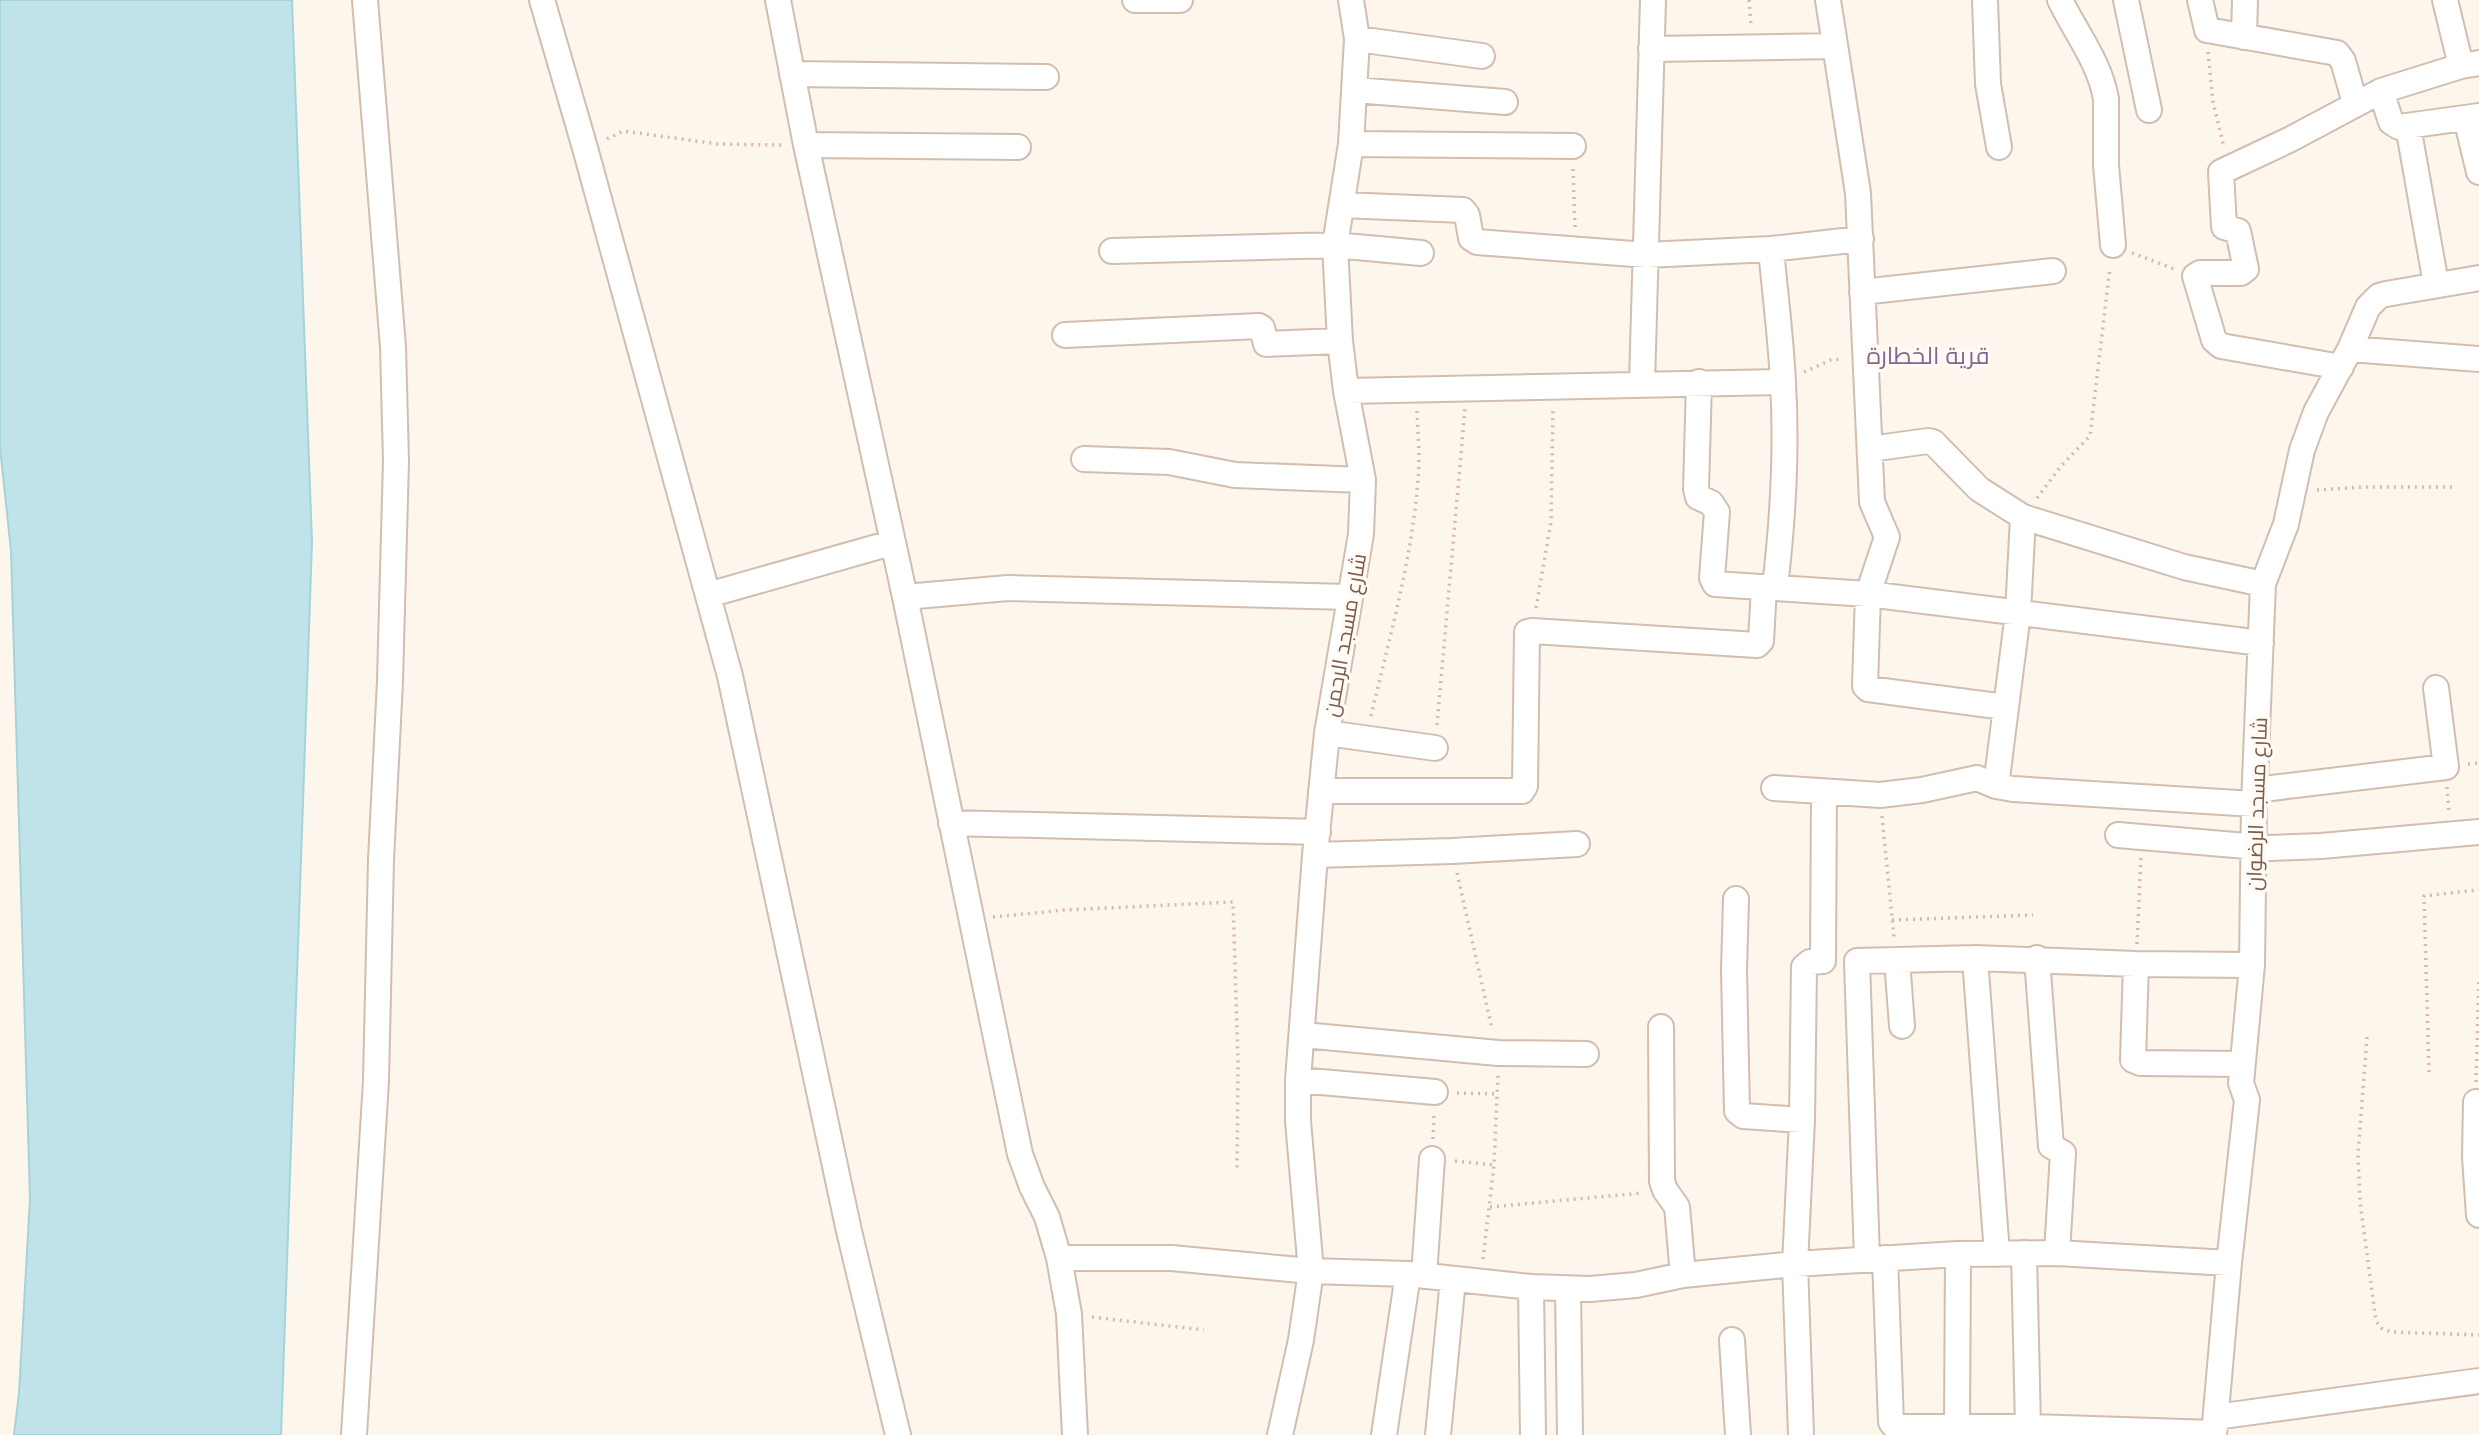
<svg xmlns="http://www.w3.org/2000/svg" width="2479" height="1435" font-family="'Noto Sans',Cairo,sans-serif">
  <rect width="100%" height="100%" fill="#fdf6ec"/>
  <path fill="#bfe3e8" stroke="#a5d3da" stroke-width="2" d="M0 0H292L312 542 281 1435H14L19 1393 30 1199 11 551 0 447Z"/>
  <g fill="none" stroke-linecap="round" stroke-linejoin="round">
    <g stroke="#d1beb0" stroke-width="28">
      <path id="minor" d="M542 0 585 148 730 676 849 1231 898 1435
        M778 0 806 145 905 597 1020 1154 1032 1187 1047 1217 1059 1258 1069 1314 1075 1435
        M1135 0H1180
        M1828 0 1858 193 1872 502 1887 537 1868 594 1865 686 1868 689 2005 707
        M1985 0 1988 84 1999 147
        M2060 0C2076 33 2100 63 2106 99V165L2113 245
        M2126 0 2149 110
        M2200 0 2207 30 2337 53 2343 61 2355 103
        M2445 0 2461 66
        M2244 37 2245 0
        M1357 39 1482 56
        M1651 49 1835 46
        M792 74 1046 77
        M1355 90 1505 102
        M2381 91 2391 122 2399 127 2479 116
        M2466 118 2479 172
        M2408 126 2436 284
        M1351 144 1573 146
        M806 145 1018 147
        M1342 205 1463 210 1467 215 1471 238 1477 242 1646 255 1771 249 1861 239
        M1771 249C1775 294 1781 338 1783 383 1787 451 1783 519 1775 587
        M1112 251 1335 245 1421 253
        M1862 292 2053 271
        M1065 335 1259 326 1262 328 1266 344 1340 341
        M2350 349 2479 359
        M2341 367 2221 346 2214 340 2195 276 2200 273H2241L2246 269 2238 231 2224 227 2221 172 2291 139 2381 91 2461 66 2479 63
        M1699 382 1696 489 1698 497 1711 503 1717 512 1712 578 1715 584 1868 594 2261 643
        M1642 383 1653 0
        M1346 391 1783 382
        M1870 449 1928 441 1933 442 1979 489 2023 517 2184 567 2263 584
        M1084 459 1169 462 1235 475 1363 480
        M708 595 891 543
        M905 597 1008 588 1350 597
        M1327 733 1435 748
        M1996 786 2018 613 2023 517
        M1774 788 1880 795 1922 790 1977 778 1996 786 2013 789 2254 804
        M2255 790 2446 767 2436 688
        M1321 791H1522L1525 786 1527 632 1532 631 1757 645 1761 641 1764 587
        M951 823 1318 832
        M2118 835 2270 848 2321 846 2479 832
        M1315 855 1452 851 1577 844
        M1736 899 1734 970 1737 1111 1743 1116 1802 1120
        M1897 960 1902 1026
        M2136 964 2133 1060 2140 1063 2242 1064
        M1661 1027 1662 1181 1665 1190 1677 1207 1683 1275
        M1303 1035 1498 1053 1586 1054
        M1298 1080 1435 1092
        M2476 1102 2475 1157 2479 1215
        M2024 1253 2028 1427H1957L1958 1254 2057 1253 2063 1153 2051 1146 2037 958
        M2057 1253 2229 1263
        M1997 1254 1975 958 2136 964 2252 965
        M1059 1258H1171L1311 1271 1408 1274 1531 1287 1590 1289 1636 1285 1683 1275 1795 1264 1958 1254
        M1885 1258 1891 1422 1895 1427H1957
        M1867 1259 1857 961 1975 958
        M1424 1276 1432 1159
        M1531 1287 1533 1435
        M1568 1289 1570 1435
        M1732 1340 1738 1435
        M2216 1417 2479 1381
        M2028 1427 2214 1433
        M354 1435 376 1081 381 860 390 681 396 461 393 347 365 0
        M1280 1435 1301 1340 1311 1271 1298 1121V1080L1315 855 1327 733 1361 534 1363 480 1346 391 1340 341 1335 245 1351 144 1357 39 1351 0
        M1384 1435 1408 1274
        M1438 1435 1453 1279
        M1801 1435 1795 1264 1802 1120 1804 967 1810 962 1823 961 1824 792
        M2214 1435 2229 1263 2247 1100 2241 1083 2252 965 2254 804 2263 584 2286 524 2302 450 2316 412 2350 349 2368 307 2379 296 2386 294 2479 278"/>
    </g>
    <path stroke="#d9b8a5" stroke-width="3.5" stroke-dasharray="2 5" stroke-linecap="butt" d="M1749 0 1751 25
      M2208 52 2213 102 2224 147
      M607 139 623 131 718 144 782 145
      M1573 169 1575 228
      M2132 253 2174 269
      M1804 372 1831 360 1843 359
      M2317 490 2363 487H2455
      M2037 498 2061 466 2090 436 2110 267
      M1536 608 1551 522 1553 407
      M1371 716C1389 639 1412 560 1418 480 1420 457 1418 434 1417 411
      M1437 725 1465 409
      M2468 764 2479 763
      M2447 787 2449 815
      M1882 816 1894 937
      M1457 873 1492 1029
      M993 917 1064 910 1233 902 1238 1062 1237 1168
      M1892 920 2033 915
      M2137 944 2141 857
      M2367 1037 2358 1154 2360 1202 2376 1321 2381 1328 2391 1332 2479 1335
      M2429 1072 2424 896 2479 890
      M2476 1082 2479 977
      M1457 1093 1498 1094
      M1433 1139 1434 1112
      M1455 1161 1494 1165
      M1490 1207 1642 1193
      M1483 1259 1494 1165 1498 1074
      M1092 1317 1204 1330"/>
    <use href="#minor" stroke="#fff" stroke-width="24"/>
  </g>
  <g text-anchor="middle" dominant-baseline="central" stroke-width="7" stroke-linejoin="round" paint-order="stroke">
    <g font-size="21" fill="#7a5c4d" stroke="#fffaf3">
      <text transform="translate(1344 635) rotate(-80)">شارع مسجد الرحمن</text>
      <text transform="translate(2256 804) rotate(-88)">شارع مسجد الرضوان</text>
    </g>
    <g font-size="24" fill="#846695" stroke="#fffaf3">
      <text x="1928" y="354">قرية الخطارة</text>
    </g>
  </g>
</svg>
